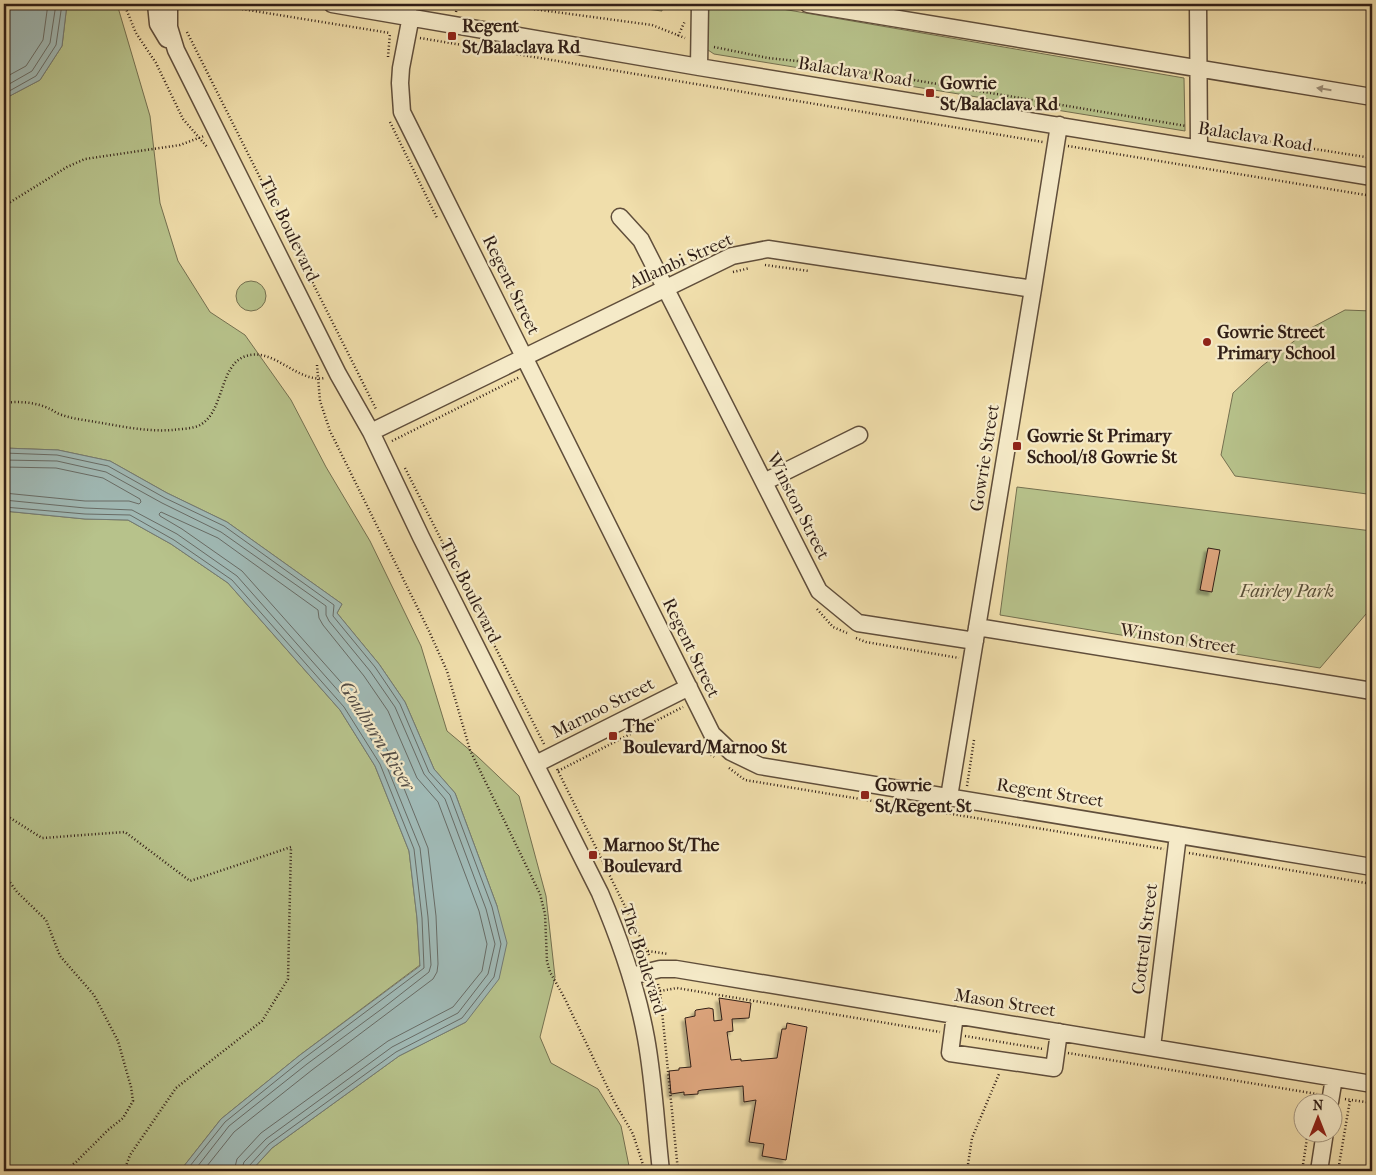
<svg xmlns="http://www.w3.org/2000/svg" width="1376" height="1175" font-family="'IM FELL French Canon',serif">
  <defs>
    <filter id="shadow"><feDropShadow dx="-3.5" dy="3.5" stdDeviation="1" flood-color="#0004"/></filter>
  </defs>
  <rect width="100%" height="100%" fill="#f0deab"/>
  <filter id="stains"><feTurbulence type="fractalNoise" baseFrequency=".004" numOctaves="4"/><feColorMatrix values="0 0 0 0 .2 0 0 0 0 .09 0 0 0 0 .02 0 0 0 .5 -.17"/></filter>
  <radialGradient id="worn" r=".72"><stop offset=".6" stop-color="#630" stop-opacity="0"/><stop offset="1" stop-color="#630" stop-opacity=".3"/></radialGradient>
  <path fill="#b7c28b" stroke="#747050" d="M67 4H117L150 116 160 203 178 261 210 312 245 335 291 400 326 467 370 541 421 646 447 731 478 757 519 796 546 896 555 977 540 1037 551 1063 598 1089 621 1126 630 1171H251L272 1148 399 1056 466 1022 497 906 455 793 434 769 405 702 379 664 337 613 342 604 227 522 167 493 110 461 58 450 4 448V99L40 80 62 46Z
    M606 4H662V11Z
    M706 4H753L1184 78 1185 131 714 54 705 48Z
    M236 296a15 15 0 1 1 30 0a15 15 0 1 1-30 0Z
    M1345 310 1372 311V489L1367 494 1235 476 1221 455 1233 393 1262 366 1311 328Z
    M1017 487 1372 531V607L1320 668 1000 615Z
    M4 511 85 519 128 520 171 544 228 583 340 710 375 766 409 851 417 918 420 965 300 1055 221 1119 180 1171H4Z"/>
  <path fill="#a0b9b5" stroke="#737b75" d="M4 4H67L62 46 40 80 4 99Z
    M4 448 58 450 110 461 167 493 227 522 342 604 337 613 379 664 405 702 434 769 455 793 497 906 507 943 499 979 466 1022 399 1056 272 1148 251 1171H180L221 1119 300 1055 420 966 417 918 409 851 375 766 340 710 228 583 171 544 128 520 85 519 4 511Z"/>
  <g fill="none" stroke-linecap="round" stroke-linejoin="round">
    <path stroke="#686c66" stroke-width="1" d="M4 78 26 66 43 40 48 4
      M4 87 32 71 50 43 56 4
      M4 94 36 76 56 45 62 4
      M4 453 57 455 108 466 165 498 224 526 334 605 333 616 375 667 400 704 429 772 450 795 492 907 501 944 494 977 462 1018 396 1052 269 1144 249 1166 248 1171
      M4 460 57 461 106 472 162 503 221 532 326 606V615L329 621 370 671 395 707 424 774 445 799 486 909 495 944 488 974 458 1013 392 1047 266 1139 244 1162 241 1171
      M4 467 56 468 103 478 140 499 141 502 139 504 129 501H85L4 493
      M4 500 85 508 132 510 177 534 237 576 349 703 385 762 420 848 428 917 431 965 429 972 383 1008 307 1064 229 1126 194 1171
      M4 507 85 514 130 515 174 540 232 580 344 707 380 764 414 849 422 918 424 968 303 1059 225 1122 186 1171
      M203 1171 234 1132 312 1070 433 979 437 972 438 964 436 916 428 848 391 756 355 698 242 571 182 529 160 516 159 514 161 512 218 538 318 610 319 618 323 625 364 676 388 711 417 778 438 802 479 911 487 944 482 971 453 1007 388 1041 261 1133 237 1159 234 1171"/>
  </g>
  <path fill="#dca47c" stroke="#301e16" filter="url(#shadow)" d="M1208 548 1220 550 1212 592 1200 590Z
    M719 998 751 1003 749 1018 732 1019 733 1031 727 1032 731 1060 741 1059V1061L777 1058 782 1029H786L787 1023 807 1027 786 1160 762 1156 764 1144 749 1142 756 1100 744 1102 743 1086 702 1090 698 1091V1094L684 1095V1092L671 1094 669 1071 679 1070V1068L691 1067 685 1018 695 1016V1011L696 1010 709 1008 713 1009 714 1021 722 1020Z"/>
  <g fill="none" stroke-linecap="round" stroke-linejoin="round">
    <g stroke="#604e3b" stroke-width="19">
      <path id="minor" d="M156 4 158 24 167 39
        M169 4V27L176 50 338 374 371 432 421 537 600 893C620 940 637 988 646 1038 654 1082 656 1127 661 1171
        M332 4 699 67 1372 177
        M808 4 1372 97
        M1198 4 1199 148
        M411 16 401 68 400 83 402 112 712 734 731 752 760 766 1372 867
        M699 67 700 4
        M620 217 641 240 819 591 858 623 975 641
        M371 432 732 256 768 249 1033 289
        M764 482 859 435
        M977 627 1372 691
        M536 764 689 687
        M949 797 1033 289 1059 125
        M631 976 660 969H676L1372 1084
        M955 1015 950 1053 1054 1068 1059 1032
        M1152 1047 1178 835
        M1330 1102 1334 1078
        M1319 1171 1325 1132"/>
    </g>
    <path stroke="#301e16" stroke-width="2.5" stroke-dasharray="1 2.5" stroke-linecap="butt" d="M124 4 136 33 156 63 183 119 208 148
      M211 4 390 33
      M496 4 652 25 685 38
      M1368 4V82
      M183 9 187 4
      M456 12 458 4
      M187 32 376 409
      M678 36 685 21
      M420 38 1043 142
      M714 47 768 58 807 62 1186 126
      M388 57 390 33
      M1369 110V158
      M390 122 437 218
      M1211 131 1276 143V149
      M1276 143 1372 158
      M1068 146 1372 196
      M4 206 67 167 85 159 180 145 204 136
      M765 265 809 271
      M733 272 750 268
      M317 365 320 401 330 431 429 631 447 671 470 750 540 894 545 914 547 961 550 972 564 997 615 1103 633 1134 645 1171
      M4 403C19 401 34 402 48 408 53 410 57 414 62 415 73 419 85 420 96 422 120 426 146 432 172 430 180 429 190 429 198 426 225 414 218 365 246 356 274 347 297 383 325 378
      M392 441 520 377
      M405 468 544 744
      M817 609 833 627 847 633
      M856 638 866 642 959 658
      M704 747 707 752 714 757
      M729 768 745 780 1164 849
      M557 769 650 957
      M558 771 683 707
      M967 786 974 740
      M4 814 42 838 125 832 190 881 291 847 288 979 262 1021 176 1088 130 1155 124 1171
      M1189 853 1372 884
      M4 874 17 892 46 920 60 956 94 995 118 1041 131 1087 133 1101 123 1118 108 1130 76 1162 64 1171
      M648 951 668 954
      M658 984 660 991 678 1171
      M660 991 677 988 940 1032
      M965 1036 1043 1049
      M1068 1053 1317 1094
      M1345 1099 1372 1103
      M1313 1102 1315 1094
      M967 1171 972 1138 999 1074
      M1302 1171 1308 1132
      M1338 1171 1350 1100"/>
    <use href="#minor" stroke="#f5eac8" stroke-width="16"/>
  </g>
  <defs><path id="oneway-solid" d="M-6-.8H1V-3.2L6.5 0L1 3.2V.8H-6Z" transform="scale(1.25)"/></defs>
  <use fill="#9c8e78" href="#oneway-solid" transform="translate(1324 89) rotate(-171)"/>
  <g fill="#8f2418" stroke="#f5eac8" stroke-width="2">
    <rect x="447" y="31" width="10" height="10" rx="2.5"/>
    <rect x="925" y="88" width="10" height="10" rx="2.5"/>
    <circle cx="1207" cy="342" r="5"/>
    <rect x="1012" y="441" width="10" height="10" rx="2.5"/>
    <rect x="608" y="731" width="10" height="10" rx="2.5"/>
    <rect x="860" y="790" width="10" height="10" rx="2.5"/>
    <rect x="588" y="850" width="10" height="10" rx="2.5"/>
  </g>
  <g text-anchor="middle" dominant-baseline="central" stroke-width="4.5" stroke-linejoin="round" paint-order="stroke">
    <g font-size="18" font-weight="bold" fill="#301e16" stroke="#f5eac8" text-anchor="start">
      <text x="462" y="26">Regent<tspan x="462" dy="21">St/Balaclava Rd</tspan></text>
      <text x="940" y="83">Gowrie<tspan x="940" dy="21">St/Balaclava Rd</tspan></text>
      <text x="1217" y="332">Gowrie Street<tspan x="1217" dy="21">Primary School</tspan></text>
      <text x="1027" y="436">Gowrie St Primary<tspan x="1027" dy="21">School/18 Gowrie St</tspan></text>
      <text x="623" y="726">The<tspan x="623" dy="21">Boulevard/Marnoo St</tspan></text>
      <text x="875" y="785">Gowrie<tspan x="875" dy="21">St/Regent St</tspan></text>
      <text x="603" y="845">Marnoo St/The<tspan x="603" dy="21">Boulevard</tspan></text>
    </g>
    <g font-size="18" fill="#301e16" stroke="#f5eac8">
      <text transform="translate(855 72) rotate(9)">Balaclava Road</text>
      <text transform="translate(1255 137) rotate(9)">Balaclava Road</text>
      <text transform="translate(289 229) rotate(64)">The Boulevard</text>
      <text transform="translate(681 261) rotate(-24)">Allambi Street</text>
      <text transform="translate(511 285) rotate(64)">Regent Street</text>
      <text transform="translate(985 458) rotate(-81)">Gowrie Street</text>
      <text transform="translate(798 506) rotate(63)">Winston Street</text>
      <text transform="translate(470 591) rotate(63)">The Boulevard</text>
      <text transform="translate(1178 639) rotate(9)">Winston Street</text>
      <text transform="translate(691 648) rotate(64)">Regent Street</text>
      <text transform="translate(603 708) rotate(-27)">Marnoo Street</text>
      <text transform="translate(1050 793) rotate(9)">Regent Street</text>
      <text transform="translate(1145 939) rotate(-83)">Cottrell Street</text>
      <text transform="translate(643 959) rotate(72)">The Boulevard</text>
      <text transform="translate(1005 1003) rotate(9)">Mason Street</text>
    </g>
    <g font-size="18" font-style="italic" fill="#584f39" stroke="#f5eac8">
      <text x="1287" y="591">Fairley Park</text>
    </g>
    <g font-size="19" font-style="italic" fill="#524c46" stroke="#f5eac8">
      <text transform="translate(377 736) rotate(58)">Goulburn River</text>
    </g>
  </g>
  <rect width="1376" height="1175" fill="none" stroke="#f0deab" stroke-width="20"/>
  <rect x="5" y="5" width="1366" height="1165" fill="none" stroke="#301e16" stroke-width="2.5"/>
  <rect x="10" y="10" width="1356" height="1155" fill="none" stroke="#301e16"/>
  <g transform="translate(1318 1118)"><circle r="24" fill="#f5eac8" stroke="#a69881"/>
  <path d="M0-4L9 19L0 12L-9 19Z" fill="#8f2418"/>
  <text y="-8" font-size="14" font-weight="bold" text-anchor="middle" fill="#301e16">N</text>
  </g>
  <rect width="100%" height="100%" filter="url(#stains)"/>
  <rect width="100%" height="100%" fill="url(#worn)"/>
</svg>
